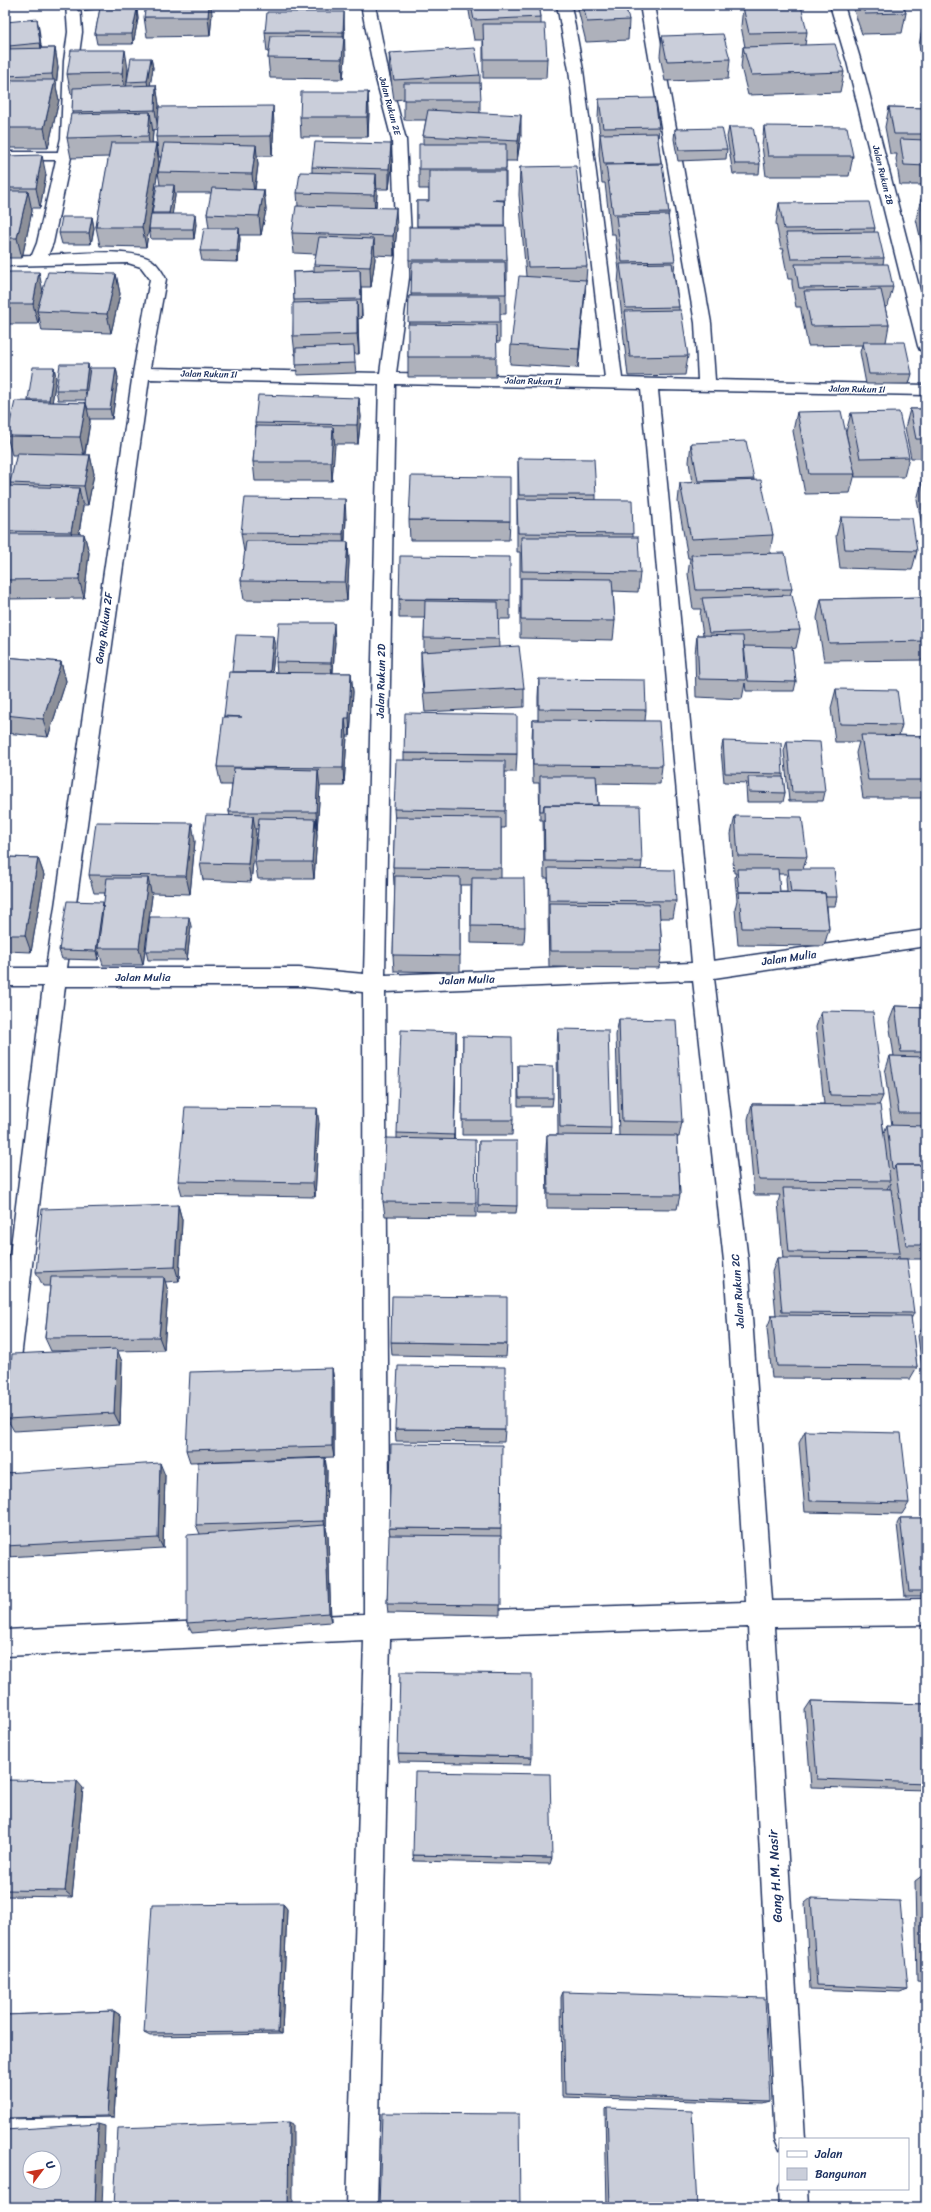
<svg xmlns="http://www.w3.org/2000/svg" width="931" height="2212" font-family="Sriracha,sans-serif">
  <rect width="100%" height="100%" fill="#fff"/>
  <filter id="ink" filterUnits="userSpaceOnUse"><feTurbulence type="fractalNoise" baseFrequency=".025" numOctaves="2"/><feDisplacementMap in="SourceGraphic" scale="8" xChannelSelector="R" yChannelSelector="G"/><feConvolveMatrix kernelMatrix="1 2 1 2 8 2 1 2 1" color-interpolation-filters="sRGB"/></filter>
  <g filter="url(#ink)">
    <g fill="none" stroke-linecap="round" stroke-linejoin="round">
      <g stroke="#1b2f5e" stroke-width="3">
        <path id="service" d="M5 152H64L70 156 64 160H5Z"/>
      </g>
      <g stroke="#1b2f5e" stroke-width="3">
        <path id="minor" d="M66 5H80L82 32 78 61 75 138 53 243 48 255C73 254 133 247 153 261 159 266 163 273 166 279L150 368 380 373 396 256 392 140 375 75 361 5H375L389 75 406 140 412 256 396 373 605 378 569 70 557 5H571L583 70 622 378 698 380 695 323 640 5H654L711 323 715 380 926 385V395L658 390 713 961 926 930V946L714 978 748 1261 772 1601 926 1599V1625L774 1627 805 2139H780V2150L775 2139 748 1627 390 1639 377 2207H347L364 1640 5 1656V1630L364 1614 363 992 299 986H65L17 1392 14 1400 5 1403V1295L43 986H5V968H46L133 373 150 279 141 267 128 263 5 266V256L32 255 37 243 61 138 64 61 68 32ZM149 379 379 384 364 974 299 968H67ZM395 384 641 389 692 963 385 975ZM693 980 724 1261 746 1602 390 1613 385 992Z
          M830 5H844L861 62 926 314V351L920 350 918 346 847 62Z
          M780 2184V2189H808L809 2207H779L778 2189Z"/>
      </g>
      <use href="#service" fill="#fff" fill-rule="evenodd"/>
      <use href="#minor" fill="#fff" fill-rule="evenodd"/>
    </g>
    <path fill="#aeb1bb" stroke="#1b2f5e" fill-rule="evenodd" d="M77 5H138V6L106 8 137 9 138 19 133 44H97L95 34 100 9 78 11Z
      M468 5H539L541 17V24L547 59 546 78H483V40H474Z
      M577 5H625L629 20 628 40 586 42Z
      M852 5H903L906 13 902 33 862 34Z
      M743 7 807 32 805 45 844 72 840 92 748 95 741 67 743 47H745L741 26Z
      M212 14 210 36 147 37 144 17Z
      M37 19 41 48H55L58 67 56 87 59 100 48 148H5V106L8 96H5V35L7 42V49H10L9 46Z
      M923 25H926V88H925L919 45Z
      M345 31 344 39 345 57 343 79 270 78 268 58 269 52H267L265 32Z
      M662 36 730 59 728 79 665 81 660 56Z
      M389 53 480 75V113L521 135 517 161H506V189H505L504 220 507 260V280H506V314H500V342H496V377H408V357L409 296H411L412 280H410L409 260 417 227V201H429V189H419V169L423 144V136L426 120H404V99L394 100 390 72Z
      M151 58 153 68 150 85H156L159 105 158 118 274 125 272 156H257L258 165 255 190H264L266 210 261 235H239L240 239 238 262 202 261 200 251 209 228 207 214 212 193H175V196L172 214 196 224 194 239H151L149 229 160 185 158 172 161 157H159L156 137 157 129 153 130V132L152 143H156L159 163 146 247 100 246 96 227 109 157 71 158 67 138 72 114 73 94H71L67 74 128 69 127 81Z
      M368 92 369 112 368 137H301L300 117Z
      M926 96V185H900L896 159 897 154H890L885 127 889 107 925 108V102Z
      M599 99 659 127 658 141 669 213 668 219 675 261 674 271 679 307V310L688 356 685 375 628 376 623 331V325L618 284 619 271 615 234H611L605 183H602L599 154 600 135 598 119Z
      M764 126 853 156 849 176H766L762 146Z
      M729 127 760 164 759 174H733L727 137Z
      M675 129 727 149 726 159 678 161 674 139Z
      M391 144 392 164 389 189H377V194L376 208 397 228 394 256 374 255 375 259 371 287H361L362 318 358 319 359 354H354L356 373 297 375 296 355H295L293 336 294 302 293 272 314 271V265L316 254 294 253 292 233 298 206 297 193 312 173V167Z
      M5 156 46 175 40 208H32V211L22 258H5Z
      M520 167 587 266 585 294 578 368 510 364 511 345 526 276 519 195Z
      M921 199H926V245H922L916 219Z
      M779 203 875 228 874 232 884 258 883 264 893 287 888 306 885 307 889 325 886 342 912 374 909 384H866L860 352 862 345 808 346 801 310V307H796L792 284V279H788L783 253 784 249H781L776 223Z
      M92 217 94 228 91 244H62L59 233Z
      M5 272 43 291 116 274 120 294 111 333 42 331 39 317 38 324H5Z
      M88 364 89 372 116 368 118 378 112 419H90V422L85 455H90L94 474 88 505H83V507L79 534H84L89 553 84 598 5 599V486L11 487 10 483 17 455H12L7 436 28 402V400L54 367 56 378 52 402 85 403 86 400H58L56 390Z
      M359 398 361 417 358 444H334L332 481H255L253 462 256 430 255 423Z
      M910 409H926V458H911L905 428Z
      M797 412 855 474 850 493 805 494 793 431Z
      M851 413 909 457 904 477H855L846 432Z
      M691 443 754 479V480L773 535 770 553 792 589 790 595 800 630 796 648 792 649 796 682 794 691H746L745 683 742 699 696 697 695 654 697 635H703L700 616 701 609H693L688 574 690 558H688L678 502 680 483H692L689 462Z
      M518 458 596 495V500L633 534V537L640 573 638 592 613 591 615 621 613 640 520 638V552H517V499H518Z
      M922 481H926V535H924L917 500Z
      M841 517 917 551 912 570 840 568 836 536Z
      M346 518 345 542H348L349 561 347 601 244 600 241 581 245 552H244L241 533Z
      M409 520 510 521 509 540H410Z
      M926 597V660L824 661 817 618 821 599Z
      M399 599 510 600V619H498L499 648 524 688V707L425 712 421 670V652H424V638L425 618H399Z
      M335 642 333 673H351L353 692 350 736H347L344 786H320L317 830V836L314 879H258L255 862 258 829H255L256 834 251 882 203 880 200 863 230 816 229 812 232 785H221L217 767 224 716 232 672 275 646 272 672 277 673 276 662Z
      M5 657 61 662 66 681 48 737 5 733Z
      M539 679 646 710 645 721 662 766 660 784 597 783 598 805 642 862 641 869 676 901 673 918H660L662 951 659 968 549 967 548 920V878H544L543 820H540L539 783H533L532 738 533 720H538V697Z
      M836 689 902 725 899 735 926 736V798H863L856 753 859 742H835L831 708Z
      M723 741 783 774V777L785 793 783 802H747L746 786 747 783 724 782 721 751Z
      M787 741 825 792 823 801H789L784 751Z
      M404 753 517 754 516 772H505V828H501V878L525 927 524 944 471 943V885H460V972L394 971 393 955 395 885H394L393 867 395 821 394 809 404 760Z
      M735 816 807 857 803 869 837 897 835 906H827L829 929 824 946 738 945 735 909 737 900 735 878 736 873H734L731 834ZM778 874H787L786 878 787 892H780Z
      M195 841 190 894 151 893 152 896 143 965H103L99 952 98 960 62 959 59 950 104 905 105 893H94L89 875Z
      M5 857 38 858 44 875 31 952 5 951Z
      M191 926 187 960H148L146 951Z
      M895 1006 926 1007V1259H899V1255L897 1259 914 1313 911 1319 917 1367 910 1379 772 1378 767 1328 772 1315H776L772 1272 777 1258H783L778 1202 780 1195H754L748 1119 752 1104H824L816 1027 821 1011 883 1096 879 1105 884 1133 887 1125 892 1126 885 1072 890 1056H894L889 1022ZM890 1183V1189H887Z
      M619 1019 682 1122 679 1137H677L680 1195 677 1209 547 1208 546 1150 547 1135H558L557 1045 558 1029 611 1128 610 1135 619 1136 616 1035Z
      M463 1036 513 1120 512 1135H462Z
      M456 1048 454 1139 476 1203V1217L385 1216 383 1202 397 1139V1133Z
      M518 1065 553 1098 552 1106H518Z
      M319 1123 315 1197 182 1195 178 1181Z
      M479 1141 517 1206 516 1213H478Z
      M178 1205 182 1220 179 1281 165 1282 168 1291 164 1350 117 1351 122 1362 120 1425 14 1431 7 1419 70 1351H51L45 1338 50 1286H43L36 1272Z
      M925 1323H926V1400L918 1336Z
      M391 1342 507 1344 506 1357 392 1355Z
      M332 1368 334 1381V1457L190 1462 186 1450Z
      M395 1429 505 1430 504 1442 396 1441Z
      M805 1431 909 1503 902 1514 805 1512 799 1443Z
      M327 1470 326 1529 328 1536 331 1622 192 1633 187 1623 200 1534 196 1525Z
      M5 1473 165 1475 163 1548 7 1557 5 1554Z
      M900 1518H926V1596H905L897 1524Z
      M389 1528 501 1529 500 1615 388 1613 387 1604 390 1535Z
      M811 1701 926 1704V1790L811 1787 805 1710Z
      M398 1754 532 1757 531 1764 399 1762Z
      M5 1780 83 1788 72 1897 5 1896Z
      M413 1855 552 1858 550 1864 414 1861Z
      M923 1875 926 1876V1982L917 1981 915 1881Z
      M811 1898 908 1989 900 1992 810 1989 805 1903Z
      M283 1904 287 1909 282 2034 150 2036 144 2033Z
      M563 1992 770 2101 763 2103 562 2097 561 1997Z
      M114 2011 120 2015 114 2117 5 2119V2015Z
      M607 2108 697 2207H607L605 2110Z"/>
    <path fill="#8d9099" stroke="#1b2f5e" d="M209 5H211L212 14 210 36 208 17Z
      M137 9 138 19 133 44 132 34Z
      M344 12 345 57 343 79 342 59 343 44V32Z
      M37 19 39 29 42 53 40 43Z
      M5 35 7 42 8 64 6 54Z
      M55 48 58 67 56 87 59 100 48 148 44 128 54 85 52 74Z
      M125 50 128 69 126 93 122 73Z
      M151 58 153 68 149 92 147 81Z
      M156 85 159 105 158 129 155 110Z
      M368 92 369 112 368 137 367 117Z
      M273 106 274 125 272 156 271 136Z
      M150 112 153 132 151 156 148 136Z
      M521 115V135L517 161 518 141Z
      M156 143 159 163 146 247 142 227Z
      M391 144 392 164 389 189V169Z
      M256 145 258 165 254 194 252 174Z
      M42 155 46 175 40 208 36 188Z
      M376 174 377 194 375 215 374 195Z
      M174 185 175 196 171 223 169 213Z
      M264 190 266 210 261 235 259 216Z
      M28 191 32 211 22 258 17 238Z
      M396 208 397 228 394 256 393 236Z
      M195 214 196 224 194 239 193 229Z
      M92 217 94 228 91 244 89 233Z
      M239 228 240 239 238 262 237 251Z
      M374 239 375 259 371 287 370 267Z
      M360 270 361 289 362 318 361 299Z
      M39 272 43 292 37 311 39 317 38 324 33 304Z
      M116 274 120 294 111 333 107 314Z
      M586 280 584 299 578 368 579 349Z
      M357 301 358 321 359 354 357 334Z
      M88 364 90 374 87 400 85 390Z
      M54 367 56 378 51 410 49 400Z
      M116 368 118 378 112 419 110 409Z
      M359 398 361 417 358 444 357 425Z
      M86 403 90 422 84 457 80 437Z
      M333 427 335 446 332 481 331 462Z
      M5 431 6 436 5 441Z
      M90 455 94 474 88 505 84 486Z
      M5 464 8 474 5 486Z
      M79 488 83 507 76 551 71 532Z
      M345 499 346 518 344 553 343 534Z
      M84 534 89 553 84 598 79 579Z
      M348 542 349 561 347 601 345 582Z
      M334 623 335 642 332 681 331 663Z
      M273 636 275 646 271 684 270 675Z
      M61 662 66 681 48 737 43 719Z
      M351 673 353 692 350 736 349 718Z
      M345 718 347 736 344 786 343 768Z
      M318 770 320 788 317 830 316 812Z
      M253 816 256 834 251 882 248 864Z
      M315 819 317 836 314 879 312 862Z
      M192 823 195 841 190 894 186 876Z
      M38 858 44 875 31 952 25 935Z
      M148 878 152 896 143 965 139 948Z
      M103 902 105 911 98 948 99 952 98 960 96 951Z
      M189 917 191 926 187 960 185 951Z
      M456 1032V1048L454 1150V1135Z
      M317 1108 319 1123 315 1197 313 1183Z
      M178 1205 182 1220 179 1281 175 1267Z
      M164 1277 168 1291 164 1350 159 1337Z
      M117 1349 122 1362 120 1425 114 1413Z
      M332 1368 334 1381V1457L332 1446Z
      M325 1458 327 1470 326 1529 328 1536 331 1622 329 1613 325 1528 324 1521Z
      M160 1463 165 1475 163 1548 158 1538Z
      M77 1781 83 1788 72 1897 65 1891Z
      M283 1904 287 1909 282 2034 278 2032Z
      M114 2011 120 2015 114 2117 107 2116Z
      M289 2122 293 2124V2207H288Z
      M98 2124 105 2126 102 2207H95Z"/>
    <path fill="#caceda" stroke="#1b2f5e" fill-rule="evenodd" d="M146 5H209L208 17H144Z
      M471 5H539L541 17 474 20Z
      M583 5H625L629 20 587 22Z
      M801 5 807 32 749 33 743 7Z
      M862 5H903L906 13 865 14Z
      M100 8 137 9 132 34H95Z
      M267 12H344L343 32H265Z
      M37 19 40 43 9 46 6 22Z
      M483 24H545L547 59H484Z
      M923 25H926V45Z
      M723 34 730 59 667 61 662 36Z
      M271 36 344 37 342 59 268 58Z
      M835 44 844 72 751 75 743 47Z
      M55 48 52 74 5 76V49Z
      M475 48 480 75 394 80 389 53Z
      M71 50H125L122 73 67 74Z
      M131 58H151L147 81 127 82Z
      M12 80H55L44 128H5V106Z
      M404 83H480L481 100H404Z
      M156 85 155 110 72 112 73 88Z
      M301 92H368L367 117H300Z
      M655 98 659 127 603 128 599 99Z
      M273 106 271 136 156 137 159 107Z
      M889 107 926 108V134H894Z
      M428 110 521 115 518 141 423 136Z
      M150 112 148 136 67 138 71 114Z
      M764 126 847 127 853 156H768Z
      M729 127H753L760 164H735Z
      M722 128 727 149 679 150 675 129Z
      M657 133 661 163 604 164 600 134Z
      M900 139 926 140V166L904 165Z
      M315 142 391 144 389 169 312 167Z
      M111 143H156L142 227H96Z
      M164 143 256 145 252 174 158 172Z
      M419 144H506V169H419Z
      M42 155 36 188H5V156Z
      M662 164 669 213 613 214 606 165Z
      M576 166 587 266 528 267 520 167Z
      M429 171H505V200H492L504 201V226H417V201H429Z
      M300 172 376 174 374 195 297 193Z
      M157 185H174L169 213H152Z
      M212 188 264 190 259 216 207 214Z
      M5 191H28L17 238H5Z
      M921 199H926V223Z
      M869 202 875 228 784 229 779 203Z
      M296 206 396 208 393 236 292 233Z
      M151 214H195L193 229H149Z
      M668 215 675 261 622 262 616 216Z
      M62 217H92L89 233H59Z
      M409 227H506L507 260H409Z
      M204 228H239L237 251H200Z
      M878 232 884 258 791 259 786 233Z
      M319 237 374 239 370 267 314 265Z
      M412 262H505L506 294H411Z
      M672 263 679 307 626 308 620 264Z
      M795 264H888L893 287 799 288Z
      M360 270 361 299 294 300 293 272Z
      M5 272H39L33 304H5Z
      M48 272 116 274 107 314 37 311Z
      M519 276 586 280 579 349 511 345Z
      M881 290 889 325 811 326 804 291Z
      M409 296H500V322H408Z
      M357 301V334L293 336V303Z
      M681 310 688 356 630 357 625 311Z
      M408 324 496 325 497 357H408Z
      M863 342H905L912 374H869Z
      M354 346 355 363 296 365V348Z
      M60 364H88L85 390H56Z
      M33 367H54L49 400H28Z
      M90 368H116L110 409H88L86 403H85Z
      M258 395 359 398 357 425 255 423Z
      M15 401 86 403 80 437 7 436Z
      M910 409H926V439H916Z
      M841 411 855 474H809L797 412Z
      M899 412 909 457 860 458 851 413Z
      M256 426 333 427 331 462H253Z
      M746 441 754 479 698 481 691 443Z
      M17 453 90 455 84 486 10 483Z
      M518 458 594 459 596 495H519Z
      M411 476 510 477V521L409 520Z
      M761 480 773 535 691 539 680 483Z
      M922 481H926V500Z
      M5 486 79 488 71 532 5 531Z
      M245 498 345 499 343 534 241 533Z
      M517 499 632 500 633 534 518 533Z
      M841 517 912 518 917 551 845 549Z
      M5 534H84L79 579 5 580Z
      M521 537H638L640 573 522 571Z
      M246 541 348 542 345 582 241 581Z
      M785 553 792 589 696 590 691 555Z
      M400 556 510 557V600L399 599Z
      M521 578 612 579 615 621 521 620Z
      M792 595 800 630 709 633 702 598Z
      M926 597V641L829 643 821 599Z
      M425 601 498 602 499 639 424 638Z
      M279 623H334L331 663 276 662Z
      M236 635 273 636 270 672H232Z
      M697 635 743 636 746 680 699 679Z
      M519 646 524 688 424 693 421 652Z
      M744 646 792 647 796 682 748 681Z
      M5 657 61 662 43 719 5 715Z
      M229 672 351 673 349 718H345L343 768 217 767 223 717H242L224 716Z
      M539 679 645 680 646 710 539 709Z
      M836 689 897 690 902 725 840 724Z
      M405 713 517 715V754L404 753Z
      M533 720 659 721 662 766 533 765Z
      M861 735 926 736V780H868Z
      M723 741 781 743 783 774 725 773Z
      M787 741 820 742 825 792H792Z
      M396 760 505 761V811L394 809Z
      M234 768 318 770 316 812H229Z
      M540 776H596L598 805H544L543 811H540Z
      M748 777H783L785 793 749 792Z
      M544 805 640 806 642 862 545 861Z
      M206 815 253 816 248 864 200 863Z
      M735 816 802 817 807 857 738 856Z
      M395 817 501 818V868L393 867Z
      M259 818 315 819 312 862H255Z
      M96 822 192 823 186 876 89 875Z
      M5 857 38 858 25 935H5Z
      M548 868 674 870 676 901 549 900Z
      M737 869H778L780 892H739Z
      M788 869H834L837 897H826L825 893 791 892Z
      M395 876 460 877V956L393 955Z
      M107 878H148L139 948H98Z
      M472 878H524L525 927 471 926Z
      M739 892 825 893 829 929 742 928Z
      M67 901 103 902 96 951 59 950Z
      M549 903 659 904 662 951H550Z
      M150 917H189L185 951H146Z
      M895 1006 926 1007V1052H901Z
      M821 1011 873 1012 883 1096 830 1095Z
      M619 1019 676 1020 682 1122 622 1121Z
      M558 1029 608 1030 611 1128 560 1127Z
      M401 1030 456 1032 454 1135 397 1133Z
      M463 1036 512 1037 513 1120H462Z
      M890 1056 926 1057V1113H899Z
      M518 1065 553 1066V1098H519Z
      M752 1104 880 1105 890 1181 759 1180Z
      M185 1107 317 1108 313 1183 178 1181Z
      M887 1125 926 1126V1165H895L894 1169 892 1168Z
      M547 1135 677 1136 680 1195 548 1194Z
      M386 1138 475 1140 476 1203 383 1202Z
      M479 1141H517V1206L478 1205Z
      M895 1165H926V1245H906Z
      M783 1188 891 1189 900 1253 789 1252Z
      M178 1205 175 1267 36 1272 42 1209Z
      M777 1258 907 1259 914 1313 782 1312Z
      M51 1277H164L159 1337 45 1338Z
      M392 1296 507 1297V1344L391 1342Z
      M772 1315 911 1316 917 1367 777 1366Z
      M117 1349 114 1413 7 1419 12 1354Z
      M398 1366 505 1367V1430L395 1429Z
      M332 1368V1446L186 1450 190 1372Z
      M805 1431 901 1433 909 1503 810 1501Z
      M391 1444 502 1445 501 1529 389 1528Z
      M325 1458 324 1521 196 1525 198 1462Z
      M160 1463 158 1538 5 1546V1473Z
      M900 1518H926V1591H909Z
      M325 1525 329 1613 187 1623V1535Z
      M389 1535 501 1536V1605L387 1604Z
      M400 1672 532 1674V1757L398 1754Z
      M811 1701 926 1704V1783L817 1779Z
      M415 1772 550 1774 552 1858 413 1855Z
      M5 1780 77 1781 65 1891 5 1890Z
      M923 1875 926 1876V1977H925Z
      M811 1898 900 1901 908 1989 817 1985Z
      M283 1904 278 2032 144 2033 152 1905Z
      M563 1992 765 1998 770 2101 565 2094Z
      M114 2011 107 2116 5 2118V2015Z
      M607 2108 692 2111 697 2207H610Z
      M382 2113 519 2114 520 2207H379Z
      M289 2122 288 2207H114L118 2128Z
      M98 2124 95 2207H5V2130ZM30 2158H54V2182H30Z"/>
  </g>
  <g text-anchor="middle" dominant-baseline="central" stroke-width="3" stroke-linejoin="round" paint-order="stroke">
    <g font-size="9" fill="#1b2f5e" stroke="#fff">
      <text transform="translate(390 106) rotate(75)">Jalan Rukun 2E</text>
      <text transform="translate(883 175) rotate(76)">Jalan Rukun 2B</text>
      <text transform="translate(209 374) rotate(1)">Jalan Rukun II</text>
      <text transform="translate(533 381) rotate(1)">Jalan Rukun II</text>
      <text transform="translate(857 389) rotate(1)">Jalan Rukun II</text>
    </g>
    <g font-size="11" fill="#1b2f5e" stroke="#fff">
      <text transform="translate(104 628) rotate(-82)">Gang Rukun 2F</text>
      <text transform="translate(381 681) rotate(-89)">Jalan Rukun 2D</text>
      <text transform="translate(789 958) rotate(-8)">Jalan Mulia</text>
      <text x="143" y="977">Jalan Mulia</text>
      <text transform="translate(467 980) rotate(-2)">Jalan Mulia</text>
      <text transform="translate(738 1291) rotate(-94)">Jalan Rukun 2C</text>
    </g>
    <g font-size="13" fill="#1b2f5e" stroke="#fff">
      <text transform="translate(775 1876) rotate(-93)">Gang H.M. Nasir</text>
    </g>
  </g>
  <rect width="931" height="2212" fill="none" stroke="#fff" stroke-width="20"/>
  <rect x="10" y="10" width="911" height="2192" fill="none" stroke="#1b2f5e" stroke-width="1.5" filter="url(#ink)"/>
  <rect x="779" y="2138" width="130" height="52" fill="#ffffff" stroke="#a4acbf"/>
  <rect x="787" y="2151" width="20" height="6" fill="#ffffff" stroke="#a4acbf"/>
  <text x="815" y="2158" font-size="12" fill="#1b2f5e">Jalan</text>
  <rect x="787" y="2168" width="20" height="12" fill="#caceda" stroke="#a4acbf"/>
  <text x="815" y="2178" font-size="12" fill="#1b2f5e">Bangunan</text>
  <g transform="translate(42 2170) rotate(58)"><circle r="19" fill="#ffffff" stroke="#a4acbf"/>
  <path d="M0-3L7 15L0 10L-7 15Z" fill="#c8321e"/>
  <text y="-6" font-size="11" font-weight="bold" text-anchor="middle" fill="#1b2f5e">U</text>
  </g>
</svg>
